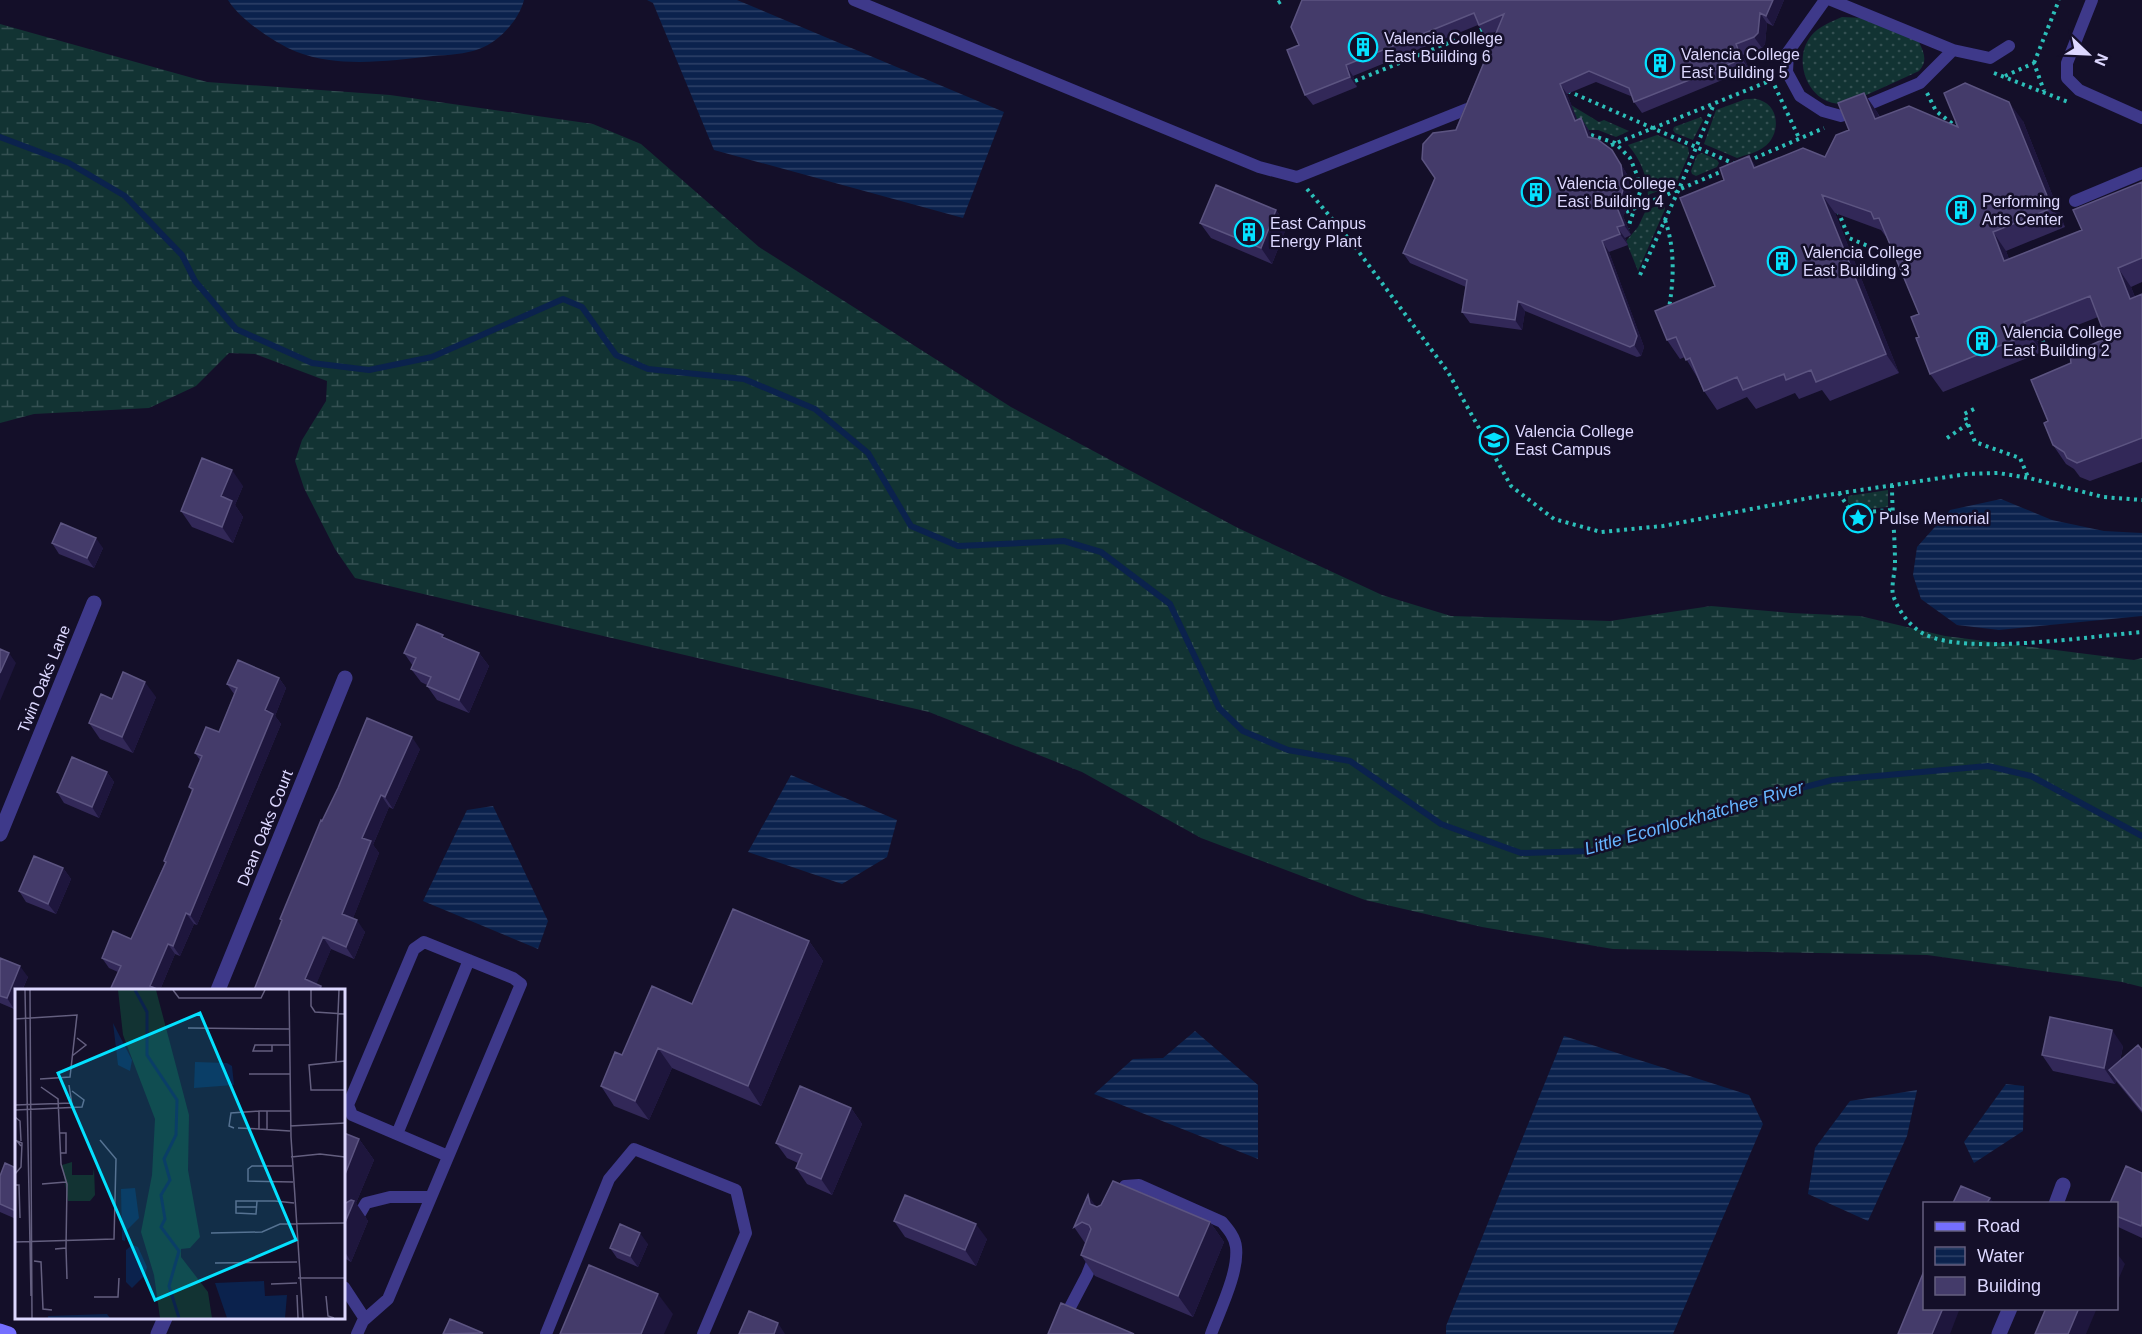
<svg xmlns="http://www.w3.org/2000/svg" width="2142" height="1334" font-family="Arial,sans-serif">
  <defs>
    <pattern id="grass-dots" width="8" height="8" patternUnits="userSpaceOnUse" patternTransform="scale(1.5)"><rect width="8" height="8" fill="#123333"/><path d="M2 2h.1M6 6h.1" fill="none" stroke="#345052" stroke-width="1.8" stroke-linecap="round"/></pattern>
    <pattern id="wetland-marsh" width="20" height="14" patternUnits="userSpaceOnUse" patternTransform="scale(1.5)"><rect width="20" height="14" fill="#123333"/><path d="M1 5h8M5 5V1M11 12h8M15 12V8" fill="none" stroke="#345052"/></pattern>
    <pattern id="water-rules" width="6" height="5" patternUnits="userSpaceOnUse" patternTransform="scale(1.5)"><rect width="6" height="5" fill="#0b224d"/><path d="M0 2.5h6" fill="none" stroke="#2e4168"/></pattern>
  </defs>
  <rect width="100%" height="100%" fill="#140f29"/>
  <path fill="url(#grass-dots)" d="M1842 17 1864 18 1919 42C1924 53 1928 61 1919 71 1901 79 1883 88 1864 96 1859 98 1853 102 1847 103 1811 110 1790 62 1811 36 1819 26 1831 22 1842 17Z
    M1746 99C1750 99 1756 98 1760 100 1781 107 1780 136 1764 147 1757 153 1745 155 1737 158L1704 144 1716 110Z
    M1571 105 1599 122 1604 120 1629 131 1616 137 1598 130H1581Z
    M1701 117 1703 120 1693 140 1675 133 1673 130 1674 127Z
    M1657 135 1688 147 1689 154 1676 184 1648 195C1647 176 1641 160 1628 145Z
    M1702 153 1717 160 1719 163 1717 167 1696 176 1692 174 1691 171 1697 155Z
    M1660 205 1664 206 1665 209 1638 271 1626 241 1638 227 1646 210Z
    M1888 490V507L1866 509 1860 506 1852 507 1848 502V496Z"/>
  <path fill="url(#wetland-marsh)" d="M0 24 207 82 390 95 593 124 641 144 759 247 1011 407 1238 528 1382 595 1451 616 1610 621 1711 606 1791 613 1860 616 1945 636 2134 660 2142 658V987L2122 982 1927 955 1613 949 1482 927 1365 900 1201 838 1082 772 929 712 355 578 335 549 304 488 295 461 302 440 326 401 327 381 255 354 229 353 196 386 149 408 34 414 0 423Z"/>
  <path fill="url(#water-rules)" d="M228 0H524C519 20 499 42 479 49 466 54 448 55 433 56 389 61 339 68 297 52 276 44 239 19 228 0Z
    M647 0H737L1004 112 963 218 714 150 653 3Z
    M2001 499 2052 520 2104 531 2142 533V616L1999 630 1957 625 1921 599 1913 575 1917 547 1950 510Z
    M791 775 897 820 887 857 842 884 748 852Z
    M493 806 548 921 538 949 423 901 467 810Z
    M1195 1031 1258 1085V1159L1094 1094 1133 1059 1163 1058Z
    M1564 1036 1749 1095 1763 1124 1673 1334H1446V1326Z
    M2006 1084 2024 1086 2023 1131 1974 1163 1964 1142Z
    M1917 1090 1907 1136 1868 1221 1808 1194 1815 1148 1850 1101Z"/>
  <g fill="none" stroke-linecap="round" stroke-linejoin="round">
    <path stroke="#0b224d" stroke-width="6" d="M0 137 69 163 125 196 182 255 195 281 236 329 312 363 369 370 432 357 563 299 582 307 616 355 648 369 744 379 815 409 868 453 911 526 958 546 1064 541 1101 552 1170 604 1219 708 1243 731 1288 750 1350 761 1441 824 1521 853 1592 851 1643 829 1832 780 1988 766 2031 776 2142 836"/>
    <path stroke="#2cbfb9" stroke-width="4" stroke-dasharray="3 4.5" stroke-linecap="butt" d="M1278 3 1283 0
      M2034 63 2059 0
      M1994 73 2068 102
      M2005 76 2034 63 2044 91
      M1355 81 1483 29
      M1568 91 1737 165
      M1927 93 1936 111 1954 125 1960 123
      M1591 135 1615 143 1630 158 1637 175 1640 192 1628 228
      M1604 148 1772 80 1799 138
      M1748 161 1824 128
      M1307 189 1353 244 1448 372 1511 486 1554 519 1601 532 1663 526 1814 497 1967 474 1998 473 2029 478 2103 497 2142 500
      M1838 211 1849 238 1887 254 1895 252
      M1626 212 1725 170
      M1665 220C1675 248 1674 279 1669 308
      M1640 275 1679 189 1714 104
      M2040 334 2044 344
      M1974 409 1964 414 1975 442 2020 458 2028 477
      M1947 438 1968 424
      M1892 485C1892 511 1895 537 1895 563 1895 573 1891 585 1893 595 1898 610 1909 626 1924 634 1966 656 2091 636 2142 632
      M1839 493 1852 513 1892 510"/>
    <path stroke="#3e398a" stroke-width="12" d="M854 0 1259 167 1297 177 1467 109
      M1825 0 1788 52 1787 72 1800 96 1823 111 1841 116 1920 83 1953 50
      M1831 0 1953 50 1990 58 2009 46
      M2092 0 2067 63V78L2079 90 2142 118
      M2075 201 2142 173
      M397 1134 469 960
      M1118 1201 1125 1186 1139 1185 1222 1222C1228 1229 1235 1237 1236 1247 1239 1272 1220 1310 1211 1334
      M358 1217 366 1203 390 1197H430
      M344 1287 365 1319
      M357 1334 363 1321 388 1299 521 984 513 978 424 942 414 949 348 1105 352 1115 448 1156
      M546 1334 609 1179 634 1149 736 1190 746 1233 703 1334
      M1056 1334 1087 1275 1095 1255"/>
    <path stroke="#3e398a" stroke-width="15" d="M0 834 94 603
      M218 990 345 678
      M2056 1204 2063 1185
      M158 1334 165 1318
      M1999 1334 2010 1308"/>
    <path stroke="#756fff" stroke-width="15" d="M0 1331 9 1334"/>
  </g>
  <path fill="#322858" d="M1302 0H1784L1773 26 1767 23 1765 44 1762 48 1743 55 1749 69 1642 113 1634 102 1633 97 1596 82 1567 94 1577 120 1581 118 1588 129 1592 138 1612 150 1628 176 1631 197 1629 207 1623 216 1631 235 1625 238 1628 245 1609 252 1644 347 1641 356 1637 357 1525 311 1522 330 1470 323 1462 312 1466 287 1410 263 1403 253 1497 31 1486 36 1478 25 1353 76 1357 87 1313 105 1305 95 1299 45Z
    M1864 93 1877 112 1880 117 1958 127 2023 121 2065 227 2006 251 2009 259 2082 230 2142 182V282L2131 287 2135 297 2142 294V462L2090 481 2080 477 2074 469 2066 464 2053 445 2048 421 2071 363 2106 338 2098 317 2037 341 2042 352 1943 392 1930 374 1919 337V314L1887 238 1881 230 1835 213 1899 373 1830 401 1822 390 1799 399 1795 393 1756 409 1747 397 1717 410 1704 391 1697 377 1685 357 1680 359 1667 340 1715 286 1757 166 1825 157 1849 130Z
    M1276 210 1287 226 1272 264 1211 238 1200 223Z
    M243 486 235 505 243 517 233 543 192 527 181 511Z
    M52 543 103 548 94 568 59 554Z
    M444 638 479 653 489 666 469 713 437 700 427 686V685L421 682 411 669 413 666 404 653Z
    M279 678 286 688 275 716 281 724 197 925 194 924 180 956 175 954 160 990H110L118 972 109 968 102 958 131 939 165 863 164 861 192 791 189 787 200 760 195 753 219 732 234 694 227 684Z
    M156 697 133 753 100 739 89 723 112 699Z
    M420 749 393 809 389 807 373 845 379 853 353 918 365 932 354 959 331 949 316 984 321 986 324 990H254L282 921 280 919 322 821Z
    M107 772 114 782 99 818 64 803 57 792Z
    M63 868 71 879 56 914 26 902 19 891Z
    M809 941 823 961 761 1106 672 1068 649 1120 614 1106 601 1086 622 1055 692 1004Z
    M0 958 28 977 14 1009 0 1003Z
    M2123 1046 2120 1061 2142 1050V1113L2116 1081 2115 1084 2053 1071 2042 1055Z
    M851 1108 862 1124 832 1195 807 1184 796 1168 798 1163 787 1158 776 1143Z
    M344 1133 359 1139 374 1160 356 1203 368 1221 351 1262 344 1258Z
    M16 1168V1219L0 1212V1176Z
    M2142 1173V1238L2116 1226V1203Z
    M1096 1206 1210 1222 1224 1242 1193 1317 1095 1276 1081 1255 1085 1243 1074 1227Z
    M894 1221 987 1239 976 1266 905 1237Z
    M648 1244 638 1267 617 1258 610 1248Z"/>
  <path fill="#1e163d" d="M1773 0H1784L1773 26 1766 16Z
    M1760 13 1767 23 1765 44 1762 48 1754 37Z
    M1736 44 1743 55 1749 69 1742 59Z
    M1346 65 1353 76 1357 87 1350 77Z
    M1560 84 1567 94 1582 131 1575 121Z
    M1864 93 1877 112 1888 138 1875 119Z
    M2009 102 2023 121 2065 227 2052 208Z
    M1581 118 1588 129 1596 147 1588 137Z
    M1612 150 1628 176 1631 197 1629 207 1623 216 1631 235 1624 225 1616 205Z
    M1749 156 1762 175 1754 168Z
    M1822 195 1835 213 1899 373 1886 354Z
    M1276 210 1287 226 1272 264 1261 248Z
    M1617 227 1625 238 1628 245 1620 234Z
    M1993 232 2006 251 2017 280 2004 261Z
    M1602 241 1609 252 1644 347 1641 356 1634 345Z
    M2118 268 2131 287 2142 315 2130 299Z
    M1518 301 1525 311 1522 330 1515 320Z
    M2024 322 2037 341 2042 352 2029 334Z
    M232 470 243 486 235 505 243 517 233 543 222 527 221 496Z
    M96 538 103 548 94 568 87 558Z
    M9 653 16 663 0 701V673Z
    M479 653 489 666 469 713 459 700Z
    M279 678 286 688 275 716 281 724 197 925 190 915 265 710Z
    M145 682 156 697 133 753 122 737Z
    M412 737 420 749 393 809 385 797Z
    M107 772 114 782 99 818 92 807Z
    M381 795 389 807 373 845 379 853 350 926 342 914 362 838Z
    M63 868 71 879 56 914 48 904Z
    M186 913 194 924 180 956 173 946Z
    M357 920 365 932 354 959 346 947Z
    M323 937 331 949 314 990 305 979Z
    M809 941 823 961 761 1106 748 1086Z
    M168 944 175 954 160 990H153L150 986Z
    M20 966 28 977 22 990H16V1003L14 1009 7 998Z
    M2112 1030 2123 1046 2116 1079 2109 1070 2116 1081 2115 1084 2104 1068Z
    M658 1048 672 1068 649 1120 635 1101Z
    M851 1108 862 1124 832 1195 821 1179Z
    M359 1139 374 1160 356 1203 368 1221 351 1262 344 1250V1177Z
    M1088 1195 1103 1216 1090 1204Z
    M1990 1198 1994 1203H1987Z
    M1210 1222 1224 1242 1193 1317 1178 1296Z
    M976 1224 987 1239 976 1266 965 1250Z
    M640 1233 648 1244 638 1267 630 1256Z
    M2116 1252 2125 1264 2116 1285Z
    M658 1294 673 1314 664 1334H641Z
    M1943 1308H1960L1950 1334H1932Z
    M2079 1308H2097L2086 1334H2068Z
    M778 1323 785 1334H774Z"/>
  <path fill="#443b6a" stroke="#5c5481" stroke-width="1.5" d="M1302 0H1773L1766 16 1760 13 1758 33 1754 37 1736 44 1742 59 1634 102 1629 88 1589 71 1560 84 1575 121 1581 118 1588 137 1597 139 1612 150 1621 165 1624 186 1621 197 1616 205 1624 225 1617 227 1620 234 1602 241 1637 336 1634 345 1630 347 1518 301 1515 320 1462 312 1467 280 1403 253 1435 178 1422 159 1423 144 1433 133 1456 130 1504 14 1479 25 1474 13 1346 65 1350 77 1305 95 1287 50 1299 45 1291 27Z
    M1965 83 2009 102 2052 208 1993 232 2004 261 2082 230 2073 210 2142 182V258L2118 268 2130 299 2142 294V438L2077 463 2067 458 2064 452 2053 445 2044 423 2048 421 2031 380 2071 363 2070 355 2106 338 2090 296 2024 322 2029 334 1930 374 1916 338 1919 337 1911 317 1919 314 1879 218 1874 219 1871 212 1822 195 1886 354 1816 382 1811 370 1786 380 1784 374 1743 390 1737 377 1704 391 1690 358 1686 360 1676 337 1667 340 1655 311 1715 286 1680 198 1724 180 1720 168 1749 156 1754 168 1803 148 1825 157 1836 135 1849 130 1838 103 1864 93 1875 119 1909 106 1958 127 1944 93Z
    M1216 185 1276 210 1261 248 1200 223Z
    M202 458 232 470 221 496 232 501 222 527 181 511Z
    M61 523 96 538 87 558 52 543Z
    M417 624 443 635 442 637 479 653 459 700 427 686 431 677 411 669 416 658 404 653Z
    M0 649 9 653 0 673Z
    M238 660 279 678 265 710 273 714 190 915 186 913 173 946 168 944 150 986 159 990H110L121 966 102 958 113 931 131 939 166 862 164 861 193 789 189 787 202 756 195 753 206 727 219 732 237 688 227 684Z
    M123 672 145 682 122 737 89 723 101 694 112 699Z
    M367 718 412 737 385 797 381 795 362 838 371 841 342 914 357 920 346 947 323 937 305 979 321 986 319 990H254L282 920 280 919 321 820 322 821 338 788Z
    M72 757 107 772 92 807 57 792Z
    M34 856 63 868 48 904 19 891Z
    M733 909 809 941 748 1086 658 1048 635 1101 601 1086 615 1052 622 1055 652 986 692 1004Z
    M0 958 20 966 7 998 0 996Z
    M2050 1017 2112 1030 2104 1068 2042 1055Z
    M2138 1045 2142 1050V1110L2109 1070Z
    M800 1086 851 1108 821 1179 796 1168 802 1154 776 1143Z
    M344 1133 359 1139 344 1177Z
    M5 1163 16 1168V1211L0 1204V1176Z
    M2126 1166 2142 1173V1223L2141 1226 2116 1216V1203H2110Z
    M1113 1181 1210 1222 1178 1296 1081 1255 1091 1229 1089 1225 1082 1222 1074 1227 1088 1195 1090 1204 1097 1207 1101 1205Z
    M1961 1186 1990 1198 1987 1203H1953Z
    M905 1195 976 1224 965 1250 894 1221Z
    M351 1200 354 1201 344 1225V1204Z
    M620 1224 640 1233 630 1256 610 1248Z
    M589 1265 658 1294 641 1334H560Z
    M1924 1271V1308H1943L1932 1334H1898Z
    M1061 1303 1134 1334H1048Z
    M2046 1308H2079L2068 1334H2035Z
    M749 1311 778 1323 774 1334H739Z
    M450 1319 483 1333 443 1334Z"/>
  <defs>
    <g id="building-ring" transform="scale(1.5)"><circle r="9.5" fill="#140f29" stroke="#04e1ff" stroke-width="1.5"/><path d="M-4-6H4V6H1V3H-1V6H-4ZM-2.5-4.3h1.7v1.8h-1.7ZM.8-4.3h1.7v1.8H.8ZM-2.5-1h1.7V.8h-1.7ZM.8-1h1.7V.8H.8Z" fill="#04e1ff"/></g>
    <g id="university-ring" transform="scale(1.5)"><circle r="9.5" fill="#140f29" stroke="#04e1ff" stroke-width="1.5"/><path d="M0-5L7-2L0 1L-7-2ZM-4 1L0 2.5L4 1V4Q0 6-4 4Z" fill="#04e1ff"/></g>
    <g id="sight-ring" transform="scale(1.5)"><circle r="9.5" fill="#140f29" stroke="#04e1ff" stroke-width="1.5"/><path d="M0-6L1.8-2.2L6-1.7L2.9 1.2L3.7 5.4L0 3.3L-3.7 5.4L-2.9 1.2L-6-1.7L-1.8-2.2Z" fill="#04e1ff"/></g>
  </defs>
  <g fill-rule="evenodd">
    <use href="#building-ring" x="1363" y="47"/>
    <use href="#building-ring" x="1660" y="63"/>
    <use href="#building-ring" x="1536" y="192"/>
    <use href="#building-ring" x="1961" y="210"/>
    <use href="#building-ring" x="1249" y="232"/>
    <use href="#building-ring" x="1782" y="261"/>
    <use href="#building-ring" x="1982" y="341"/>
    <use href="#university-ring" x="1494" y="440"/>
    <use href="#sight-ring" x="1858" y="518"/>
  </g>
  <g text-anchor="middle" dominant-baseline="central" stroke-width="5" stroke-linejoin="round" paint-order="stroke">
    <g font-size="16" fill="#ddd8ff" stroke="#140f29" text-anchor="start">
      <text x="1384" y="38">Valencia College<tspan x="1384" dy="18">East Building 6</tspan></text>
      <text x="1681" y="54">Valencia College<tspan x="1681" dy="18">East Building 5</tspan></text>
      <text x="1557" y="183">Valencia College<tspan x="1557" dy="18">East Building 4</tspan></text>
      <text x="1982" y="201">Performing<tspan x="1982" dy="18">Arts Center</tspan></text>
      <text x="1270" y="223">East Campus<tspan x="1270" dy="18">Energy Plant</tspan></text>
      <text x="1803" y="252">Valencia College<tspan x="1803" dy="18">East Building 3</tspan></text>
      <text x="2003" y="332">Valencia College<tspan x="2003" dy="18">East Building 2</tspan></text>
      <text x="1515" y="431">Valencia College<tspan x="1515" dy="18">East Campus</tspan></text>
      <text x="1879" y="518">Pulse Memorial</text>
    </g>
    <g font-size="16" fill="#ddd8ff" stroke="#140f29">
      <text transform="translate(44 679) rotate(-68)">Twin Oaks Lane</text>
      <text transform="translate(265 828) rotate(-68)">Dean Oaks Court</text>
    </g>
    <g font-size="18" font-style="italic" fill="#66b5ff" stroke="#140f29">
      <text transform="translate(1694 818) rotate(-16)">Little Econlockhatchee River</text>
    </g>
  </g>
  <g transform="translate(15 989)">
    <rect width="330" height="330" fill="#140f29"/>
    <path d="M57 173V186H78L79 179 80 206 75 212H53L47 176Z" fill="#123333"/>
    <path d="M103 1H141L174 126 173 181 185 248 175 259 166 260V268L193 303 197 329H145L139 286 126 243 137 186 140 130 108 46Z" fill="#123333"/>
    <path d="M98 34 117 71 115 82 103 76ZM180 73 212 74 217 77 219 96 179 99ZM120 199 124 229 111 242 110 252 107 251 106 200ZM117 256 123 258 132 278 130 286 117 299 111 293V261ZM249 292 250 307 272 306 270 329H212L200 294ZM92 325 95 329H33V327Z" fill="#0b224d"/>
    <path fill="none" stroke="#0b224d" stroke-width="3" d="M120 1 132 23V66L162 111 161 146 149 170 155 191 146 206 150 230 146 238 164 262 154 297 164 329"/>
    <path fill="none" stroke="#645f7f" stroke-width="1.5" d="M10 1 16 307M15 1 17 329M158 1 164 9H246L250 1M274 1 276 148 288 329M296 1V17L300 23 330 25M0 30 62 26 55 88 25 90M173 39 275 40M257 56V62H238L240 56H275M57 67 71 56 62 49M321 72 324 1M330 72 294 76 296 101H330M234 85H275M54 96 57 116M26 98 43 110 46 175 52 195 51 259 40 260M0 116 57 114M0 121 67 118 69 111 57 102M252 122V141M275 122H244V140L275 142M0 128 5 132 6 152M275 137 330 134M219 139 214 137 216 124 244 122M223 139 244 140M45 144H51V164H46M276 168 305 165 330 168M277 177H237L233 180V192L278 193M0 185 6 178 7 154 2 152 6 157M27 195 51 193M0 196H4L5 229M242 212 241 225 221 224V212H260L279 214M221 218H242M196 244 247 243 265 235 330 234M0 253 99 250 101 170 85 151M51 259 52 290M19 272 26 273 28 320 37 321M200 274 282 273M283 289H330M256 295 282 294M282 306 283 329M311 307 313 327 319 329M79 308H103L104 289"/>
    <path fill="#04e1ff" fill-opacity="0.15" stroke="#04e1ff" stroke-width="3" d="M185 24 281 251 140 311 43 84Z"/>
    <rect width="330" height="330" fill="none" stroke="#ddd8ff" stroke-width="3"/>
  </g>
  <rect x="1923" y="1202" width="195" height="108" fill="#140f29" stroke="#645f7f" stroke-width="1.5"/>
  <rect x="1935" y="1222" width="30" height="9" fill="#756fff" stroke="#645f7f" stroke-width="1.5"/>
  <text x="1977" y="1232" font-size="18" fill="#ddd8ff">Road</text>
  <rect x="1935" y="1247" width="30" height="18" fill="url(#water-rules)" stroke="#645f7f" stroke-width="1.5"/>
  <text x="1977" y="1262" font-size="18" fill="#ddd8ff">Water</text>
  <rect x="1935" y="1277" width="30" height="18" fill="#443b6a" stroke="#645f7f" stroke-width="1.5"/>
  <text x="1977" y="1292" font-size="18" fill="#ddd8ff">Building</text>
  <g transform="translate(2088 54) rotate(113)" stroke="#140f29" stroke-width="4.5" paint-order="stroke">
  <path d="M0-4.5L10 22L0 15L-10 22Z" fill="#ddd8ff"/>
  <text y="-9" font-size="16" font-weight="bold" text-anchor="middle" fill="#ddd8ff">N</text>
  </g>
</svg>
